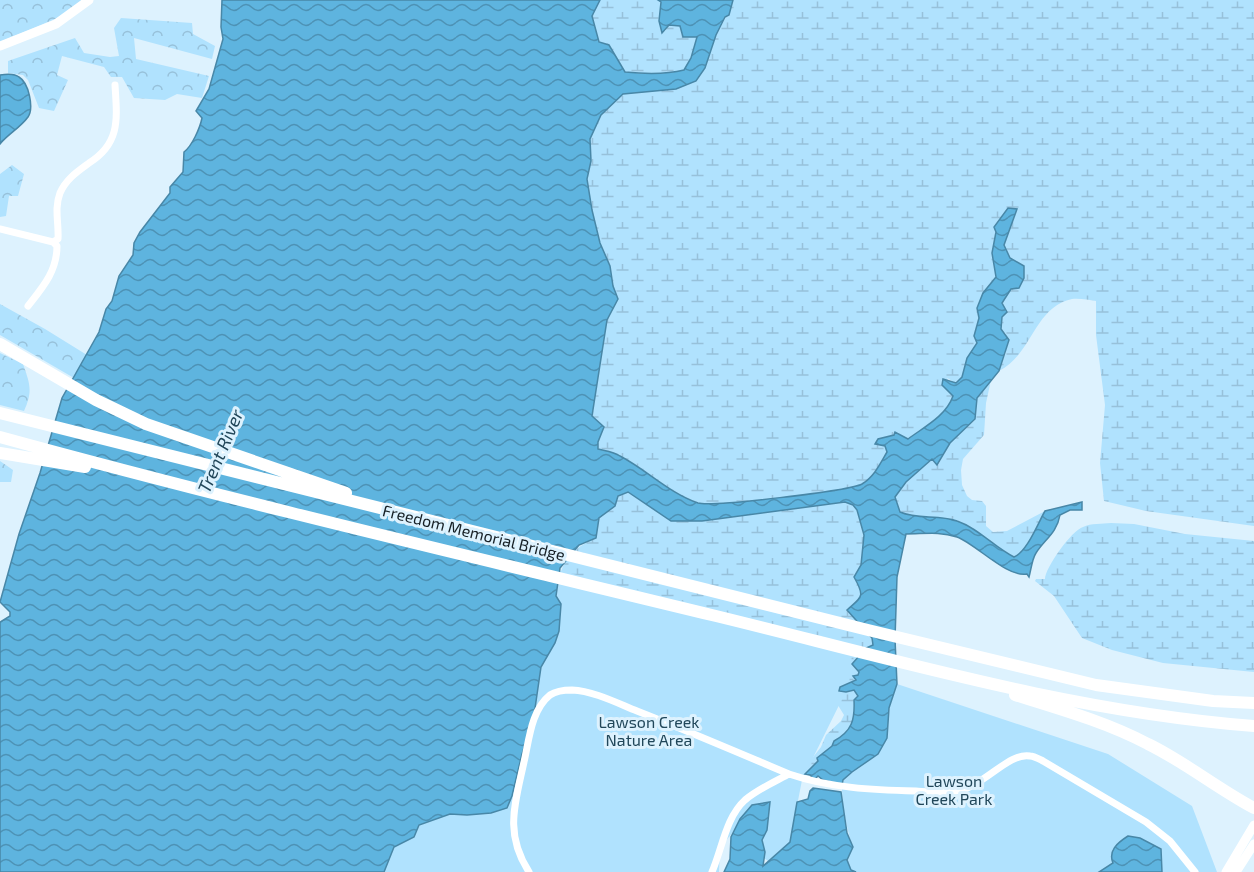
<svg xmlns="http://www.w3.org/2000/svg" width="1254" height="872" font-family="'Exo 2',sans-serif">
  <defs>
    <pattern id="forest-crowns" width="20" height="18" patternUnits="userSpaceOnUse" patternTransform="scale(1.5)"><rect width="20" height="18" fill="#b0e2fe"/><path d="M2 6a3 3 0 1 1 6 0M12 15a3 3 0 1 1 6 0" fill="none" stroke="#97c1da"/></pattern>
    <pattern id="wetland-marsh" width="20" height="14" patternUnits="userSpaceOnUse" patternTransform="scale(1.5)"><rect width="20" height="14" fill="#b0e2fe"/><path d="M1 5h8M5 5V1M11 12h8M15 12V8" fill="none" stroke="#97c1da"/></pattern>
    <pattern id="water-waves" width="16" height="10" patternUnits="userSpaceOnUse" patternTransform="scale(1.5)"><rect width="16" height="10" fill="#5eb4df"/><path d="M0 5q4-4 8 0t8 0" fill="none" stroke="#4d92b5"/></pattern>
  </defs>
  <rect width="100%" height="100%" fill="#ddf2fe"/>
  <path fill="url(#forest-crowns)" d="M0 0H82L67 14 0 42Z
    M121 18 192 23 193 34 215 46 212 59 134 38 136 59 209 76 202 98 177 94 165 100 134 98 122 77H111L104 67 62 56 57 75 68 80 54 111 39 108 28 80 23 75 8 73V61L75 38 84 53 110 57 119 56 114 28Z
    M12 165 24 174 18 196H9L6 216 0 217V174Z
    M0 304 45 329 87 355 74 378 0 335Z
    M0 353 23 364C30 384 33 391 24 411L0 405Z
    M0 461 13 470 11 482H0Z"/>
  <path fill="url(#wetland-marsh)" d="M600 0H658L661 2 659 21 665 31 669 25 680 26 683 37H697L691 58 684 70C664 75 645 74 625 72L609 45 599 42 592 16Z
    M733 0H1254V526L1146 511 1104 501 1100 463 1105 405 1096 335V301C1089 300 1079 298 1072 299 1034 307 1032 355 999 371L1006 352V334L1000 329 1002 303 1024 266 1010 258 1004 245 1017 210 1008 208 994 227 996 232 992 253 996 277 983 293 977 308 979 318 974 336 977 343 967 358 962 378 956 383 947 378C949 383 954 392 953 397 952 412 919 431 907 439L895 432 894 435 878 439 885 446 887 452C880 463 874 477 862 484 849 491 711 507 699 503 669 493 647 470 620 456 614 452 606 451 598 449V442L604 427 592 417 607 320 618 298 613 286 610 266 600 243 592 210 587 179 591 161 590 139 601 115 623 94 676 89 705 68 716 35 726 17 729 15Z
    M991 380 986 403 984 435 963 459 961 470 962 485 967 496 972 500 982 501 986 506V526L993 532 1007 531 1045 511C1038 523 1027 552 1014 557L999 550 972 528 926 516 910 517 900 512 895 497 906 482 932 459 938 465 950 443 975 420 977 398Z
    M628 492 671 521H702L845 502 853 505 857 510 864 535 861 565 854 577C866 598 861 597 848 610L872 638 873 645 856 667 859 672 858 675H855L856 681 848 683 850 691 854 690 858 696 854 700C856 720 852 732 834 741L832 746 817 758 818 761 805 774 810 761 821 747 826 735 841 721 844 715 836 702 558 584C562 560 573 548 596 538L599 518 614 506 618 496Z
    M1111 523 1134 524 1185 534 1254 541V672L1163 663 1112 650 1082 638 1054 596 1035 581 1036 579H1045C1045 568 1072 530 1083 527 1091 523 1102 524 1111 523Z"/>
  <path fill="#b0e2fe" d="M545 567 853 644 849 685 802 780 790 842 768 861 757 853 746 830 733 832 720 848 719 872H371L423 810 453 814 476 808Z
    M897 684 1108 754 1192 806 1217 872H1162L1161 849 1140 838 1113 861V863L1099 872H856L851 870 847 860 853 847C848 835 839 793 843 782 845 776 880 745 887 738L889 708Z"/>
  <path fill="url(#water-waves)" stroke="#4887a7" stroke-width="1.5" d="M222 0H600L592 16 599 42 609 45 625 72C645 74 664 75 684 70L691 58 697 37H683L680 26 669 25 662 33 659 21 661 2 658 0H733L729 15 725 17 716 35 705 68 696 81 676 89 623 94 601 115 590 139 591 161 587 179 592 210 600 243 610 266 613 286 618 299 607 320 592 416 604 427 598 442V449C606 451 614 452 620 456 647 470 669 493 698 503 711 507 849 491 862 484 874 477 880 464 887 452L885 446 875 444 878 439 894 435 895 432 908 439C924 427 946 416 953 396L942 385 943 379 956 383 962 377 967 358 977 343 974 336 979 318 977 308 983 293 996 277 992 253 996 232 994 227 1008 208 1017 209 1004 245 1010 258 1024 266V278L1019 288 1011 289 1002 303 1007 312 1002 317 1001 329 1009 340 999 371 977 398 975 419 950 443 937 465 932 459 906 482 895 497 900 512C918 520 938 514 957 521 978 528 994 547 1014 557 1027 552 1038 523 1045 511L1082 502V510H1070L1060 515C1057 533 1044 540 1036 553 1032 559 1031 570 1029 577L1027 574C1007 578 976 544 957 537 939 531 924 534 906 534L897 577 895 639 897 684 889 708 887 738 878 754 852 772 843 780 842 785 823 780 818 776 814 780 810 775 805 774 818 761 817 758 832 746 834 741C852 731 855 720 854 700L858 696 854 690 846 692 839 691 840 687 856 680 853 676 858 675 859 672 852 664 866 648 873 645 872 638 847 610C861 597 866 598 854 577L861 565 864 535 857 510 853 505 845 502 702 521H671L628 492 618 496 615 506 599 518 596 538 579 545 560 568 556 596 561 604 559 631 555 643 541 667 533 722 522 754 512 796 507 808 491 813 467 815 450 814 419 825 414 837 394 847 384 872H0V622L10 616V612L0 602 19 534 40 473 62 398 99 332 106 309 112 301 119 276 133 255 134 243 140 232 170 193V187L183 172 184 152C192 146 200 128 202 118L196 111 209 89 223 39 221 27Z
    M0 75C6 74 14 73 19 77 29 83 34 108 28 117 20 128 8 134 0 144Z
    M813 788 841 792 847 833 853 847 847 860 851 870 856 872H724L730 859 731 837 740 819 752 805 770 802 767 830 762 840 765 852 763 866 790 842 797 802 808 799 810 791Z
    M1128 836 1140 838 1161 849 1162 872H1099L1113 863C1108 851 1117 843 1128 836Z"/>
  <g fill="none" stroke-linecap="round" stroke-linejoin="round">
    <path stroke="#fff" stroke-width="7" d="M0 229 53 242 58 239C59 223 54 209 60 193 66 179 78 171 89 163 121 143 117 118 115 85
      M28 306C43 287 57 271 57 246L53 242
      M789 774C830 788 873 790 916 791 931 792 948 794 962 790 985 784 1010 752 1030 756 1034 756 1039 759 1043 761L1146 822 1170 841 1195 872
      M529 872C504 833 515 804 524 762 529 741 531 710 550 695 556 691 564 690 572 690 594 691 617 703 637 711 688 731 739 753 789 774 774 782 758 789 745 800 726 817 722 849 712 872"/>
    <path stroke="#fff" stroke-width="9" d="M0 46 56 24 89 0
      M1226 872 1254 825
      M1236 872 1254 844"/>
    <path stroke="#fff" stroke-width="12" d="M0 344 96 400 146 424 346 493
      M0 413 868 630 1096 685 1213 701 1254 703
      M0 437C237 502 477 558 716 616 893 659 1071 712 1254 726
      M0 453 85 467
      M1015 695C1060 709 1106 722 1148 744 1185 762 1218 789 1254 808"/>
  </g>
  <g text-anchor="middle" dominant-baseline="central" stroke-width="6" stroke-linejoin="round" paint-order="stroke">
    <g font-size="16" fill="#161f25" stroke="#ddf2fe">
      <text transform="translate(474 532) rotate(14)">Freedom Memorial Bridge</text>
    </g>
    <g font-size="16" fill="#21475a" stroke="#ddf2fe">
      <text x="649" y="721">Lawson Creek<tspan x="649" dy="18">Nature Area</tspan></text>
      <text x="954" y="780">Lawson<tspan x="954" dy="18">Creek Park</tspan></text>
    </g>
    <g font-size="18" font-style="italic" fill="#22475a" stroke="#ddf2fe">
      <text transform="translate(220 451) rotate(-67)">Trent River</text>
    </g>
  </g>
</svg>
